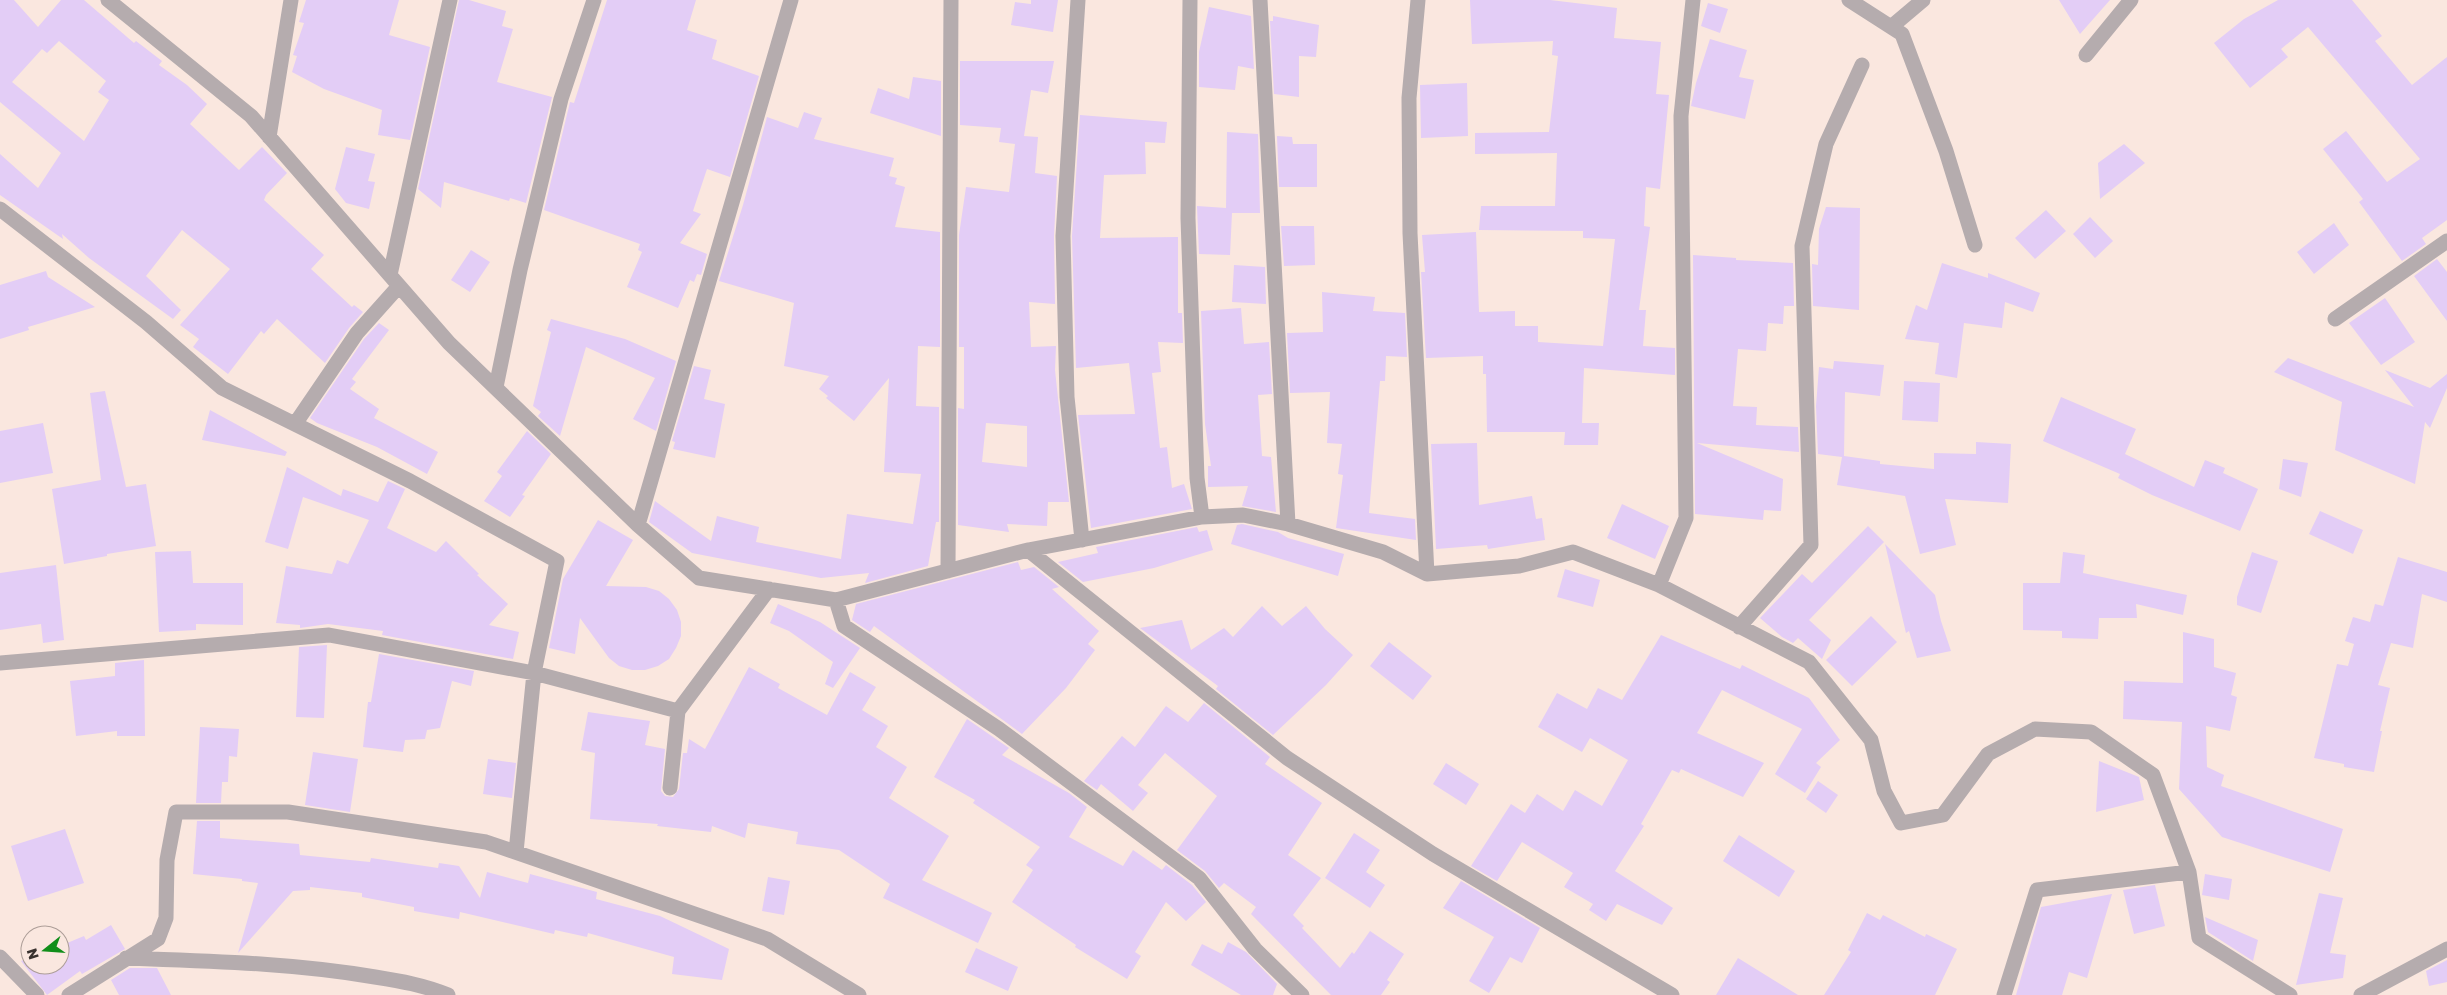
<svg xmlns="http://www.w3.org/2000/svg" width="2447" height="995" font-family="'Golos Text',sans-serif">
  <rect width="100%" height="100%" fill="#fae7df"/>
  <path fill="#e3cdf6" fill-rule="evenodd" d="M0 0H14L38 27 61 0H84L134 43 136 41 162 61 159 65 187 85 207 104 190 124 239 170 262 147 287 173 266 195 264 200 324 255 311 269 352 307 354 305 363 312 349 328 325 363 277 319 264 334 261 331 228 374 193 347 199 339 180 325 230 269 182 230 146 276 181 310 173 319 89 258 62 234 63 239 0 195V154L38 188 61 153 0 102ZM59 41 106 81 98 92 109 100 84 141 12 82 42 49 47 53Z
    M306 0H399L389 35 430 47 410 140 378 135 382 110 324 89 292 72 297 56 293 55 304 23 299 22Z
    M459 0H469L506 11 502 26 513 29 497 82 552 97 526 203 510 198 509 201 444 182 441 208 418 189Z
    M607 0H696L687 30 717 40 712 59 759 76 730 177 707 169 693 211 701 214 680 243 707 254 701 275 697 274 694 282 690 280 678 308 627 287 642 252 638 250 640 244 544 210 570 102 574 103Z
    M1031 0H1058L1053 32 1011 25 1015 2 1031 4Z
    M1470 0H1550L1617 8 1614 38 1661 42 1656 94 1669 95 1660 189 1646 187 1644 226 1650 227 1639 310H1646L1643 346 1675 348V375L1584 368 1582 423H1599L1598 445H1564L1565 432H1487L1486 374H1483V356L1426 358 1421 272H1425L1422 235 1476 232 1479 312 1515 311V326H1538V342L1603 346 1615 239 1583 238V231L1479 230 1481 206H1555L1557 153 1475 154V133L1549 132 1558 56 1552 55 1553 41 1472 44Z
    M2059 0H2110L2080 34Z
    M2278 0H2352L2382 36 2375 41 2412 85 2447 57V220L2422 238 2426 244 2402 261 2359 202 2363 199 2323 149 2346 131 2387 182 2420 159 2308 27 2281 49 2288 57 2250 88 2214 43 2244 19Z
    M1708 3 1728 9 1720 33 1701 26Z
    M1209 7 1251 16 1254 69 1238 66 1235 90 1199 87V52Z
    M1273 16 1319 25 1316 57 1299 56V97L1274 94 1270 21H1273Z
    M1710 39 1747 50 1739 77 1754 80 1745 119 1691 106 1696 83Z
    M960 61H1054L1048 93 1031 90 1024 136 1038 137 1035 173 1057 176 1054 236 1055 304 1029 302 1031 347 1056 346 1055 370 1069 502H1048L1047 526 1007 524 1009 532 958 525V408L964 409V347H959V235L966 187 1009 192 1015 144 999 142 1001 128 960 125ZM986 423 1027 426V467L982 462Z
    M913 77 941 81V136L870 113 878 88 909 99Z
    M1467 83 1468 136 1421 138 1420 85Z
    M804 112 822 118 814 139 894 158 889 176 897 178 895 184 905 187 895 227 940 232V347L918 346 916 406 939 407V522H936L928 566 865 583 869 573 821 578 692 553 649 522 655 501 711 541 717 516 759 527 756 542 841 559 847 514 913 524 921 474 884 472 889 378 854 421 826 398 828 396 819 389 829 376 784 366 794 303 719 281 743 205 767 117 798 128Z
    M1080 115 1167 122 1165 143 1145 142 1146 174 1104 175 1100 238 1178 237V313H1182L1183 343 1158 342 1161 372 1152 373 1160 448 1167 447 1172 488 1184 484 1192 509 1091 528 1078 415 1135 414 1129 363 1076 368 1072 236Z
    M1227 132 1258 134 1260 213H1232L1230 255 1199 254 1197 206 1226 208Z
    M1277 136 1292 137 1293 144H1317V187H1279Z
    M2124 144 2145 163 2100 199 2098 163Z
    M346 147 375 154 368 181 375 182 369 209 346 203 335 189Z
    M1826 207 1860 208 1859 310 1813 306 1812 264 1818 265 1819 229Z
    M2046 210 2066 231 2035 259 2015 238Z
    M2090 217 2113 241 2095 258 2073 234Z
    M2334 223 2349 245 2314 274 2297 252Z
    M1281 226H1314L1315 265 1284 266Z
    M471 250 490 262 470 292 451 280Z
    M1693 255 1736 258V260L1793 263 1794 306H1784L1783 324 1768 323 1766 351 1738 349 1733 406 1757 407 1756 425 1798 427 1799 452 1697 443 1783 479 1781 511 1764 510 1763 520 1695 514Z
    M2437 259 2447 272V321L2414 276Z
    M1942 263 1988 278V273L2040 293 2033 312 2005 302 2002 328 1964 323 1957 378 1935 374 1939 343 1905 339 1916 305 1927 310Z
    M1234 265 1265 267 1266 304 1232 302Z
    M46 271 48 277 95 307 28 327 29 330 0 339V285Z
    M1322 292 1375 297 1373 311 1405 313 1407 357 1386 356 1385 381H1380L1369 513 1415 519 1416 540 1336 528 1343 475 1338 474 1342 444 1327 443 1330 392 1290 393 1287 333 1323 332Z
    M2385 298 2415 342 2381 365 2349 323Z
    M1241 308 1244 344 1269 342 1272 394 1258 395 1262 456 1271 457 1276 512 1242 506 1248 486 1208 487V466H1211L1205 424 1201 311Z
    M551 319 625 339 676 361 656 431 633 419 655 378 586 347 560 436 538 416 541 412 533 406 551 332 547 330Z
    M379 323 389 330 352 379 356 382 350 389 379 409 374 418 438 452 427 474 377 447 317 423 310 418 364 339Z
    M2288 358 2414 407 2385 370 2430 388 2447 374V388L2430 428 2425 422 2415 484 2335 450 2342 402 2274 372Z
    M1834 361 1884 365 1880 396 1845 392 1844 456 1880 461V464L1934 469V453L1976 454V442L2011 444 2008 503 1945 499 1956 545 1920 554 1905 496 1837 485 1842 457 1818 454 1816 406 1819 367 1833 369Z
    M694 366 711 370 704 399 725 404 715 458 673 449 675 442 672 441Z
    M1904 381 1940 383 1938 422 1902 420Z
    M105 391 126 487 146 484 156 546 107 554V556L64 564 52 489 101 480 90 393Z
    M2061 397 2136 429 2125 454 2194 487 2205 460 2225 468 2223 473 2258 489 2240 531 2152 495 2118 478 2120 474 2043 441Z
    M210 410 287 452 285 456 202 440Z
    M43 423 53 473 0 483V431Z
    M527 431 551 454 522 495 525 496 510 517 484 501 502 476 497 472Z
    M1477 443 1479 505 1532 496 1536 519 1542 518 1545 540 1488 549 1487 545 1436 549 1431 444Z
    M2283 459 2308 463 2301 497 2279 489Z
    M287 467 341 496 343 489 378 502 388 481 405 489 387 528 436 552 446 541 479 574 477 575 508 604 489 625 519 632 513 659 382 635 383 631 328 624 300 628V625L276 623 286 566 332 574 337 560 348 564 369 520 303 497 288 549 265 542Z
    M1622 504 1669 526 1655 559 1607 538Z
    M2320 511 2363 530 2353 554 2309 534Z
    M598 520 633 540 606 586 646 587 659 591 669 599 677 610 681 622V636L676 648 669 659 658 666 645 670H632L619 666 609 658 580 618 575 654 549 648 563 579Z
    M1242 524 1278 532 1288 538 1344 554 1338 576 1231 544 1237 525Z
    M1868 526 1884 542 1809 620 1831 640 1822 659 1798 638 1793 643 1782 637 1760 618 1802 574 1812 583Z
    M1197 527 1199 532 1207 530 1213 550 1154 568 1083 582 1058 562 1098 553 1096 547Z
    M1885 544 1935 595 1941 621 1951 651 1917 658 1909 631 1906 633Z
    M191 551 193 583H243V625L196 624V630L159 632 155 552Z
    M2063 552 2085 555 2083 573 2187 595 2183 615 2136 604 2137 618H2099L2098 639 2062 638V631L2023 630V583H2060Z
    M2252 552 2278 561 2261 613 2237 605V597Z
    M2398 557 2447 572V602L2422 594 2413 648 2391 643 2378 685 2390 688 2380 731H2382L2374 772 2344 767V764L2314 758 2337 664 2348 666 2354 644 2345 641 2353 617 2370 622 2375 604 2383 606Z
    M1018 562 1021 570 1034 567 1059 587 1052 589 1099 631 1088 644 1095 650 1066 688 1022 734 874 626 870 632 852 620 856 604Z
    M56 565 64 640 43 643 41 624 0 630V573Z
    M1565 569 1600 580 1593 607 1557 597Z
    M778 604 820 622 860 648 833 688 825 684 833 662 789 631 770 623Z
    M1262 606 1282 626 1306 606 1325 629 1353 655 1326 685 1273 735 1216 689 1218 686 1140 628 1182 620 1191 650 1224 628 1233 637Z
    M1871 616 1897 642 1852 686 1826 660Z
    M2183 632 2214 639V667L2236 673 2231 695 2237 697 2230 731 2206 726 2207 767 2224 775 2221 786 2343 829 2330 872 2222 837 2179 789 2182 722 2123 719 2124 681 2183 683Z
    M1661 635 1740 669 1742 665 1809 698 1840 740 1816 763 1821 767 1805 793 1775 774 1802 729 1722 690 1697 733 1764 763 1743 797 1681 769 1679 773 1672 770 1641 824 1644 826 1615 871 1673 908 1662 925 1617 904 1606 921 1589 910 1593 904 1564 887 1573 873 1522 842 1497 881 1471 866 1511 804 1525 813 1537 794 1563 811 1575 790 1602 806 1628 760 1590 738 1582 752 1538 727 1557 693 1587 709 1598 688 1622 700Z
    M1389 642 1432 676 1413 700 1370 666Z
    M327 645 324 718 296 717 299 647Z
    M379 654 474 671 471 686 452 681 440 728 427 730 425 739 405 740 403 752 363 747 368 702H371Z
    M144 660 145 736H117V731L76 736 70 681 115 676V663Z
    M749 667 780 684 778 688 827 715 850 672 876 687 862 710 888 726 876 747 907 767 889 798 949 836 922 880 992 913 978 943 883 898 890 884 839 850 796 844 798 832 748 823 745 838 712 826 711 832 657 826 658 824 590 819 595 753 581 750 588 712 650 721 645 745 665 749 661 791 665 796 673 797 679 789 683 753H687L689 739 705 749Z
    M1204 703 1270 757 1265 764 1322 803 1288 855 1321 878 1293 915 1304 926 1302 928 1340 968 1352 952 1354 954 1370 931 1404 954 1387 980 1390 982 1381 995H1331L1251 914 1256 907 1224 883 1219 888 1205 871 1177 850 1217 796 1165 753 1138 785 1148 793 1133 811 1101 784 1097 790 1084 781 1122 736 1135 747 1166 706 1188 722Z
    M967 719 1009 748 1002 755 1069 793 1087 807 1069 837 1123 866 1133 850 1162 870 1166 865 1192 885 1206 902 1186 921 1166 902 1135 952 1141 956 1127 979 1075 947 1076 945 1012 902 1033 870 1026 865 1040 847 973 803 975 800 934 777Z
    M200 727 239 729 237 757 229 756 228 782H222L221 803H196Z
    M313 752 358 759 350 812 305 805Z
    M488 759 516 763 512 798 483 794Z
    M2099 761 2139 777 2144 800 2096 812Z
    M1446 763 1479 784 1466 805 1433 784Z
    M1818 781 1838 795 1826 813 1806 799Z
    M197 821H220V838L299 844 300 855 370 862 371 858 438 868 439 863 459 866 480 898 487 872 528 883 530 874 597 892 596 899 660 916 729 949 722 980 672 974 674 957 588 933 587 937 555 930 554 934 460 912 459 919 414 911V907L362 897V893L310 887V890L293 891 238 953 258 883 242 881V879L193 874Z
    M65 829 84 883 28 901 11 846Z
    M1354 833 1380 850 1366 872 1385 885 1370 908 1325 878Z
    M1739 835 1795 871 1779 897 1723 861Z
    M2205 874 2232 879 2229 900 2202 895Z
    M768 877 790 881 784 915 762 911Z
    M1461 881 1540 928 1522 963 1510 957 1489 993 1469 981 1494 937 1443 908Z
    M2155 885 2165 926 2134 934 2123 890Z
    M2319 893 2343 898 2330 953 2346 955 2343 978 2296 985Z
    M2112 894 2087 978 2069 972 2062 995H2016L2041 907Z
    M1867 913 1880 920 1883 915 1925 937 1926 934 1957 949 1935 995H1824L1851 952 1848 950Z
    M2205 917 2258 940 2253 961 2208 932Z
    M111 925 125 949 82 974 80 971 47 995 21 961 30 957V965H60V946L84 936 86 940Z
    M1228 942 1246 952 1277 984 1273 995H1241L1191 965 1202 944 1222 954Z
    M976 948 1018 967 1008 991 965 972Z
    M1738 958 1798 995H1716Z
    M2447 960V982L2429 986 2426 971Z
    M130 968H157L171 995H119L111 980Z"/>
  <g fill="none" stroke-linecap="round" stroke-linejoin="round">
    <path stroke="#b5acae" stroke-width="15" d="M108 0 251 116 449 343 638 525 699 578 836 600 844 626 999 729 1199 878 1255 949 1302 995
      M1078 0 1063 236 1067 397 1082 540
      M1190 0 1188 218 1197 478 1202 517
      M1260 0 1288 524
      M1418 0 1409 98 1410 233 1427 574
      M1849 0 1902 34 1946 151 1975 245
      M1891 27 1923 0
      M2086 55 2131 0
      M269 137 291 0
      M0 209 146 322 222 388 410 481 557 561 534 673 516 852
      M390 275 450 0
      M2335 319 2447 241
      M496 387 520 270 561 99 594 0
      M295 424 357 333 399 286
      M638 525 791 0
      M1028 550 1287 758 1433 854 1672 995
      M948 571 951 0
      M1659 585 1686 518 1681 116 1693 0
      M836 600 1028 550 1202 517 1243 515 1288 524 1383 552 1427 574 1519 566 1573 552 1659 585 1809 662 1871 740 1884 791 1901 823 1943 815 1988 754 2035 729 2091 732 2153 775 2189 872 2199 938 2290 995
      M1739 627 1811 545 1802 246 1826 144 1862 65
      M0 663 329 635 534 673 678 711
      M670 788 678 711 769 589
      M0 957 37 995
      M126 958C209 961 293 963 375 977 400 981 424 985 448 995
      M69 995 158 939 166 918 167 860 176 812H288L486 842 767 939 859 995
      M2004 995 2037 890 2189 872
      M2361 995 2447 949"/>
  </g>
  <g transform="translate(45 950) rotate(253)"><circle r="24" fill="#fae7df" stroke="#ad9e98"/>
  <path d="M0-4L9 19L0 12L-9 19Z" fill="#118e1a"/>
  <text y="-8" font-size="14" font-weight="bold" text-anchor="middle" fill="#39312e">N</text>
  </g>
</svg>
